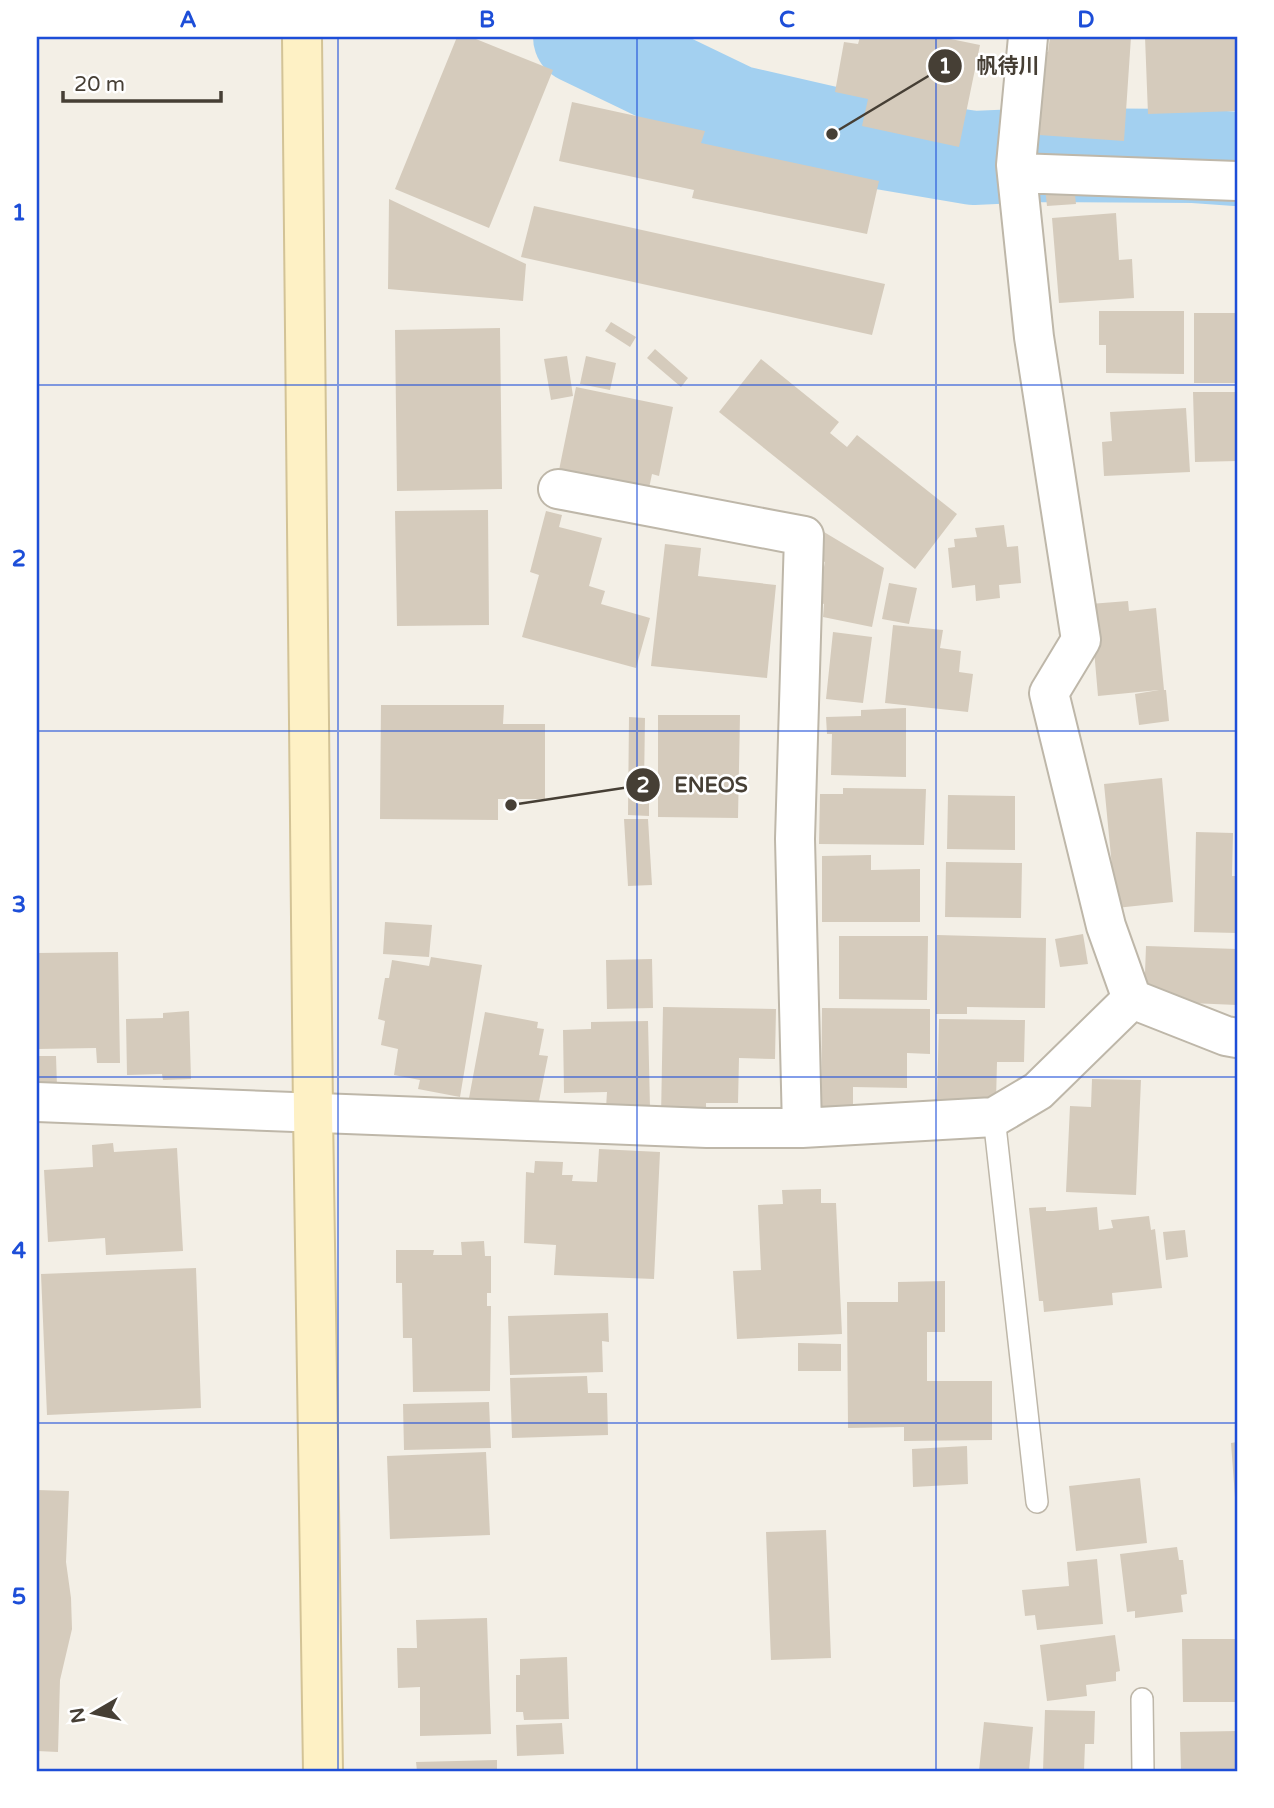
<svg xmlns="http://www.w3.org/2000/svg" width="1274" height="1808" font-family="'Varela Round','Noto Sans JP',sans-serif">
  <rect width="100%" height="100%" fill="#f3efe6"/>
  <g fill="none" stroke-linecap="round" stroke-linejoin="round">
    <path stroke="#a3d0f0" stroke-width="94" d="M580 37 736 112 832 134 973 158 1040 155 1195 156 1237 159"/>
  </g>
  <path fill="#d5cbbc" d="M457 37H471L553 70 489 228 395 189Z
    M860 37H941L980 45 959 147 862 126 868 99 835 92 844 42 858 44Z
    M1050 37H1131L1124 141 1039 135 1044 52H1048Z
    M1145 37H1237V111L1148 114Z
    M572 102 705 131 701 143 879 181 867 234 692 198 694 190 559 161Z
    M1074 186 1076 204 1047 206 1045 188Z
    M389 199 526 264 523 301 388 289Z
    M534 206 885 284 872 335 521 257Z
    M1116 213 1119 260 1132 259 1134 298 1059 303 1052 218Z
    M1099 311H1184V374L1106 373V345H1099Z
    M1194 313H1237V383H1194Z
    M611 322 636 337 630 347 605 331Z
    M500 328 502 489 397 491 395 330Z
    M655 349 688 378 681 387 647 358Z
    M567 356 573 396 551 400 544 359Z
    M586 356 616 363 610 390 580 384Z
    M761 359 839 422 830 433 847 447 857 435 957 514 915 569 719 412Z
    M576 387 673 407 659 476 652 474 648 493 558 475Z
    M1193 392H1237V461L1195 462Z
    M1186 408 1190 472 1104 476 1102 442 1112 441 1110 412Z
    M488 510 489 625 397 626 395 511Z
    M546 511 562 515 559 527 602 538 589 586 605 591 601 604 650 618 636 668 522 637 539 575 530 572Z
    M1004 525 1007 547 1018 546 1021 583 999 585 1000 598 976 601 975 585 952 588 948 548 955 547 954 539 977 537 975 528Z
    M824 532 884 568 872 627 823 617 824 604 817 602 825 562 818 560Z
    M665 544 701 548 698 576 776 585 767 678 651 666Z
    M889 583 917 588 909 624 882 619Z
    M1128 601 1129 611 1156 608 1164 690H1166L1169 721 1139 725 1135 694 1159 690 1098 696 1090 604Z
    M893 625 943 630 940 648 961 651 959 672 973 674 968 712 885 703Z
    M833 632 872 637 863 703 826 699Z
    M381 705H504L503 724H545V799H498V820L380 819Z
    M906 708V777L831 775 832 734H827L826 717 861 716V710Z
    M658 715H740L738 818 658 817Z
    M629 717 645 718 644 785H649V816L628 815Z
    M1162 778 1173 902 1116 908 1104 784Z
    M843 788 926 789 924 845 819 844 820 794H843Z
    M948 795 1015 796V850L947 849Z
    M624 819H648L652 885 628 886Z
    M1196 832 1233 833 1232 876H1237V933L1194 932Z
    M871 855V870L920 869V922H822V856Z
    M946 862 1022 863 1021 918 945 917Z
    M385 922 432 925 429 957 383 954Z
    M1083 934 1088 964 1060 967 1055 939Z
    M937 935 1046 938 1045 1008 967 1007V1014H936Z
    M839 936H928L927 1000 839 999Z
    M1146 946 1237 949V1005L1144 1001Z
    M118 952 120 1063H97L96 1048 37 1049V953Z
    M431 957 482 965 460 1097 418 1089 420 1080 394 1075 398 1049 381 1045 385 1021 378 1019 385 978H389L392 960 429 966Z
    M652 959 653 1008 607 1009 606 960Z
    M663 1007 776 1009 775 1059 739 1058 738 1103H706V1119L661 1118Z
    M822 1008 930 1009V1054L907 1053V1088L853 1087V1111L821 1110Z
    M189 1011 191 1079 163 1080 162 1074 127 1075 126 1019 163 1018V1013Z
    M485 1012 538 1022 537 1028 544 1029 539 1055 548 1056 537 1111 467 1109Z
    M939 1019 1025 1020 1024 1062H997L996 1101 937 1100Z
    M648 1021 650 1108H606L607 1092 564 1093 563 1030 591 1029V1022Z
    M37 1056H56L57 1087H37Z
    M1092 1079 1141 1080 1136 1195 1066 1192 1070 1106 1091 1107Z
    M113 1143 114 1152 177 1148 183 1251 106 1255 105 1238 48 1242 44 1170 93 1167 92 1145Z
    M599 1149 660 1152 654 1279 554 1275 556 1245 524 1243 526 1172 534 1173 535 1161 563 1162 562 1175H573L572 1181 597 1182Z
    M821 1189V1203H836L842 1334 737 1339 733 1271 761 1270 758 1205 783 1204 782 1190Z
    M1046 1207V1211H1053L1097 1207 1099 1230 1113 1228 1111 1220 1149 1216 1151 1230 1155 1229 1162 1288 1112 1293 1113 1305 1044 1312 1043 1301H1039L1029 1208Z
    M1185 1230 1188 1257 1166 1260 1163 1232Z
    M484 1241 485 1256H491V1293H487V1306H491L490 1391 413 1392 412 1338H403L402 1283H396V1250H434L433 1255H462L461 1242Z
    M196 1268 201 1408 47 1415 41 1274Z
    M945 1281V1332H927V1381H992V1440L904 1441V1427L848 1428 847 1302H898V1282Z
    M608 1313 609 1342 602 1341 603 1372 510 1375 508 1316Z
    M798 1343 841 1344V1371H798Z
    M587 1376 588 1393H607L608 1435 512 1438 510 1378Z
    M489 1402 491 1448 404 1450 403 1404Z
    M1237 1442V1497H1235L1231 1443Z
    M967 1446 968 1484 913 1487 912 1449Z
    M486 1452 490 1535 390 1539 387 1456Z
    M1140 1478 1147 1543 1076 1551 1069 1486Z
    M37 1490 69 1491 66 1562 71 1598 72 1629 60 1680 58 1752 37 1751Z
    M826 1530 831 1658 771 1660 766 1532Z
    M1177 1547 1179 1560H1183L1187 1594 1181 1595 1183 1612 1135 1618V1611L1127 1612 1120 1554Z
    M1097 1559 1103 1624 1037 1630 1035 1615 1025 1616 1022 1590 1069 1586 1067 1562Z
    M487 1618 491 1734 420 1736V1687L398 1688 397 1648H417L416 1620Z
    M1115 1635 1120 1671 1116 1672V1681L1086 1685 1087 1696 1047 1701 1040 1645Z
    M1182 1639H1237V1702H1183Z
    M567 1657 569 1719 524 1720 523 1712H516V1675H520V1659Z
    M1045 1710 1095 1711 1094 1744H1085L1084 1771H1043Z
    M984 1722 1033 1727 1029 1771H979Z
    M562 1723 564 1754 517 1756 516 1725Z
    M1237 1731V1771H1181L1180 1732Z
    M497 1760V1771H417L416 1762Z"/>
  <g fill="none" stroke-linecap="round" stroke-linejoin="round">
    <g stroke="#beb7a9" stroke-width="24">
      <path id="lane" d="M994 1117 1037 1502
        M1142 1699 1143 1771"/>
    </g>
    <g stroke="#beb7a9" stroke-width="42">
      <path id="street" d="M1028 37 1016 165 1034 337 1081 640 1049 693 1106 926 1132 999 1226 1036 1237 1038
        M1017 173 1237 181
        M558 489 804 536 795 839 802 1128
        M37 1102 707 1128H802L994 1117 1038 1091 1132 999"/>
    </g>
    <g stroke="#d3c396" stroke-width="42">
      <path id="secondary" d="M302 37 313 1113 323 1771"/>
    </g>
    <use href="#lane" stroke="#fff" stroke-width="21"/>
    <use href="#street" stroke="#fff" stroke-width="38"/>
    <use href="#secondary" stroke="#fef1c5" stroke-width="38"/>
  </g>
  <path fill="none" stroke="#1d4ed8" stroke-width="2" stroke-opacity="0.55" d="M338 37V1771M637 37V1771M936 37V1771M37 385H1237M37 731H1237M37 1077H1237M37 1423H1237"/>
  <path fill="none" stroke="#463f35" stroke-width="2.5" d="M832 134L945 66M511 805L643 785"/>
  <g fill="#463f35" stroke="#fff" stroke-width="2.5">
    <circle cx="832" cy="134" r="7"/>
    <circle cx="511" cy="805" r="7"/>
    <circle cx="945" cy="66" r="18"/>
    <circle cx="643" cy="785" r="18"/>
  </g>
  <g font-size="21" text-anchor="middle" font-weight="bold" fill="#fff">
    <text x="945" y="73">1</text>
    <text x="643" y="792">2</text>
  </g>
  <g font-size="21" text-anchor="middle" font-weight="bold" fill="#463f35" stroke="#fff" stroke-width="5" stroke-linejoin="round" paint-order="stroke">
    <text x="1008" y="73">帆待川</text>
    <text x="711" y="792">ENEOS</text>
  </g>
  <rect width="1274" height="1808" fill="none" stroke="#ffffff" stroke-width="77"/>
  <g transform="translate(94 1713) rotate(261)" stroke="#ffffff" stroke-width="5" paint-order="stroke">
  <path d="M0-5L12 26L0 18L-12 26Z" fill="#463f35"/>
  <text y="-10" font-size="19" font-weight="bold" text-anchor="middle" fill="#463f35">N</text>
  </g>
  <path d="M63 91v10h158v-10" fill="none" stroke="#463f35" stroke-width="3.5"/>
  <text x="74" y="91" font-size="21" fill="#463f35" stroke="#ffffff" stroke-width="5" paint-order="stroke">20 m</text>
  <rect x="38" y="38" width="1198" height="1732" fill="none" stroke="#1d4ed8" stroke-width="2.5"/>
  <g font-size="23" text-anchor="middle" font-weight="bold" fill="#1d4ed8">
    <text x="188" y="27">A</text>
    <text x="487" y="27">B</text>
    <text x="787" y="27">C</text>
    <text x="1086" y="27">D</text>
    <text x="19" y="220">1</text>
    <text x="19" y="566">2</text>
    <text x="19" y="912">3</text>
    <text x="19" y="1258">4</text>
    <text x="19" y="1604">5</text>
  </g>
</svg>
